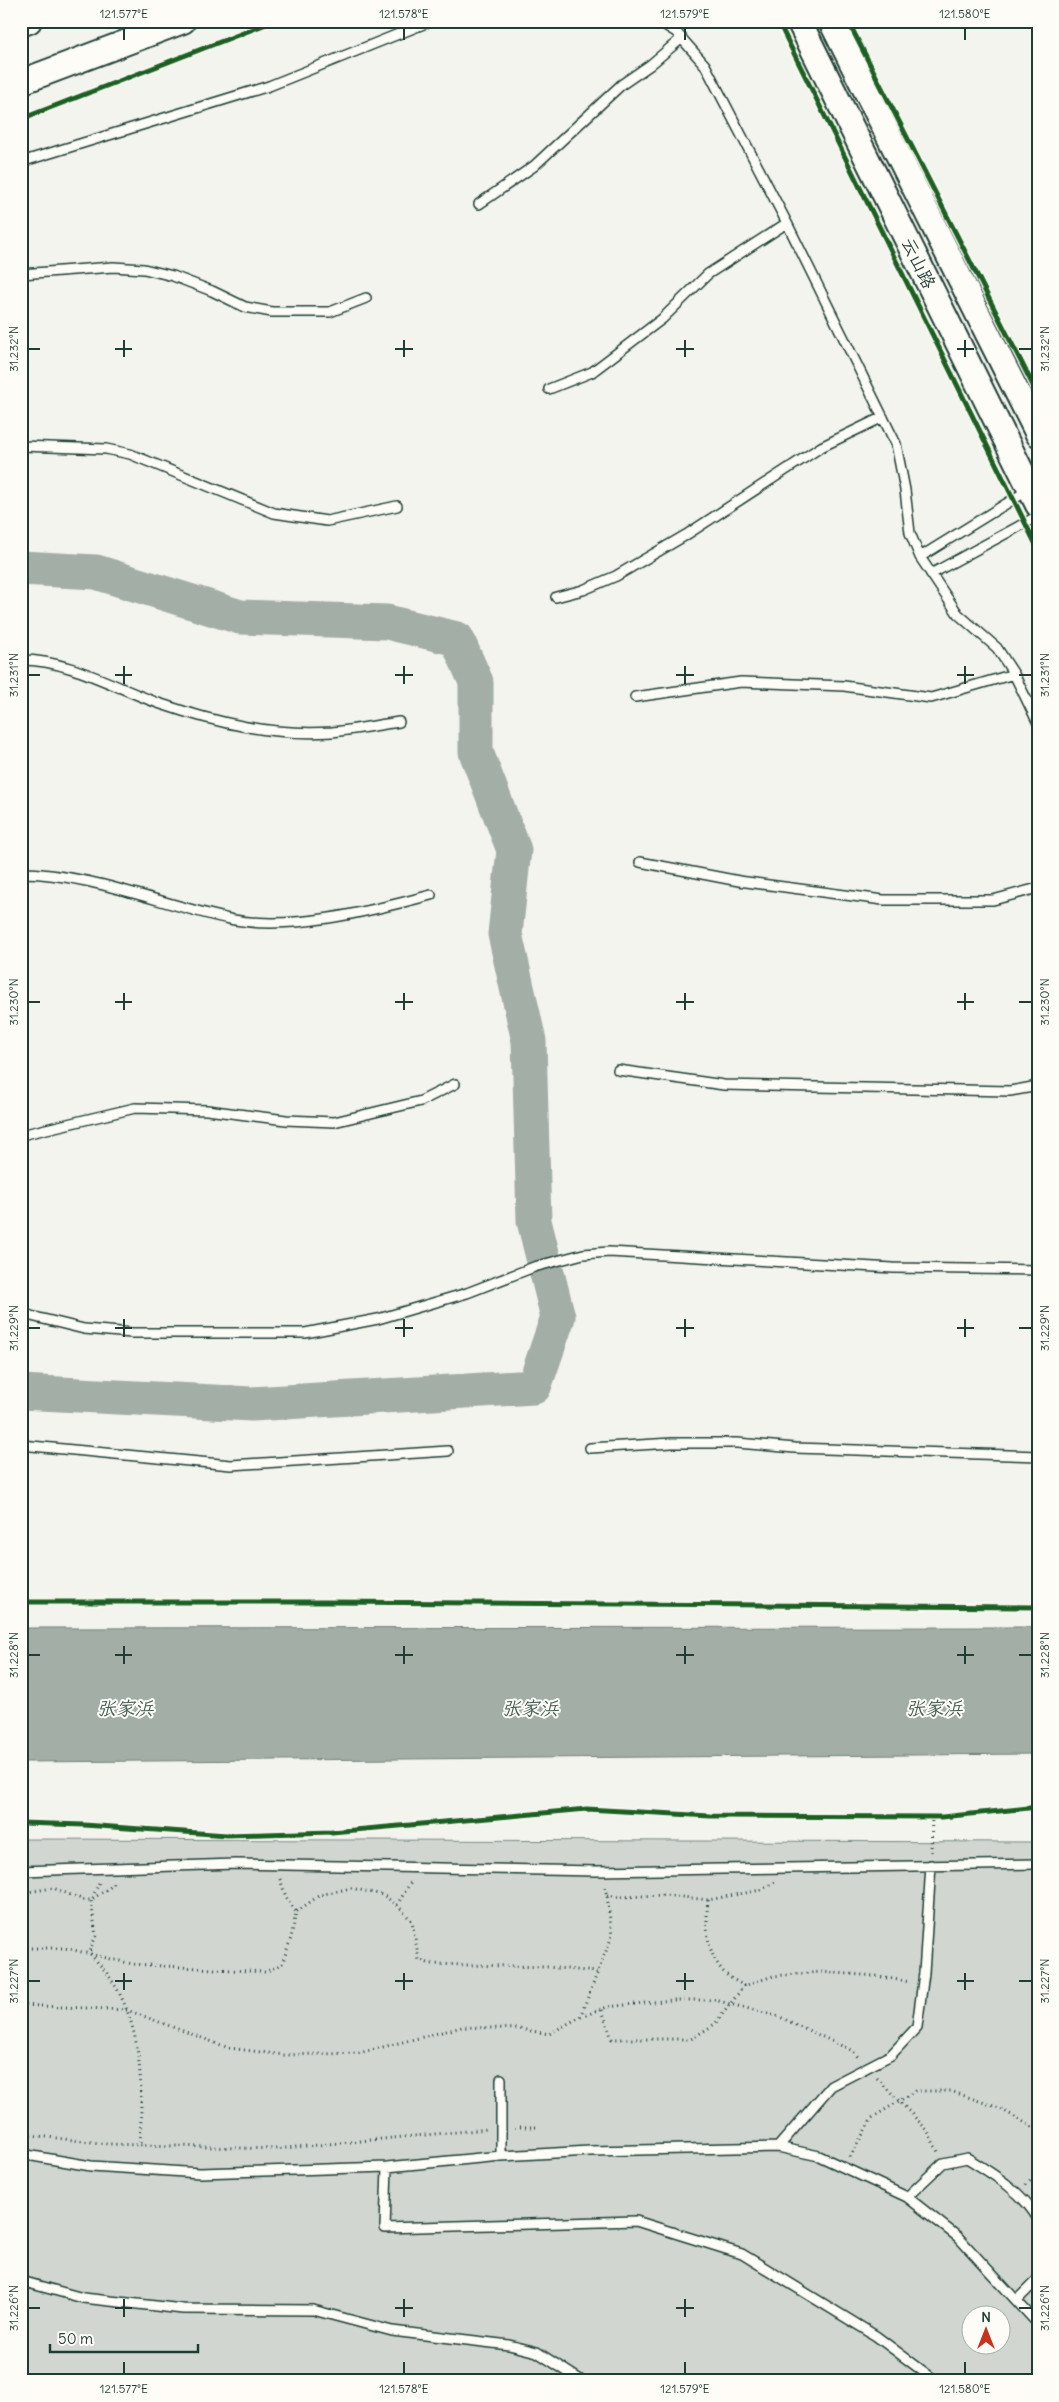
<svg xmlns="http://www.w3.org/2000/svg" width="1059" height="2402" font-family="Delius,'LXGW WenKai TC',sans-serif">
  <rect width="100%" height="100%" fill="#f4f4ef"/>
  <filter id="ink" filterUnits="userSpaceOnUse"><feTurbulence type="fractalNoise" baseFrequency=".02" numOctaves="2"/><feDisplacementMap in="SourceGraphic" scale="10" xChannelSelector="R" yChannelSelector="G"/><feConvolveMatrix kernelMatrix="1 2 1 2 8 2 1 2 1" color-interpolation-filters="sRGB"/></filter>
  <g filter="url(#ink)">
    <path fill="#d1d6d1" stroke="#788a82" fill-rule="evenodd" d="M21 1839 1038 1842V2381H21ZM972 2314H1002V2344H972Z"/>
    <path fill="#a3aea7" stroke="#6e8179" d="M1038 1627V1754L21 1762V1628Z"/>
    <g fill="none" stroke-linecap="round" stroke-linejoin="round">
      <path stroke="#a3aea7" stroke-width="35" d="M21 568 96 572 240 617 387 622 457 639 476 682V752L514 850 505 934 529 1041 534 1221 558 1317 534 1387 252 1404 21 1392"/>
      <g stroke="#1f3d34" stroke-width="12">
        <path id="service" d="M658 21 676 32 705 65 787 223 896 444 905 490 910 533 920 557 958 614 997 648 1014 674 1038 723
          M21 162 269 86 431 21
          M479 204 534 166 621 85 650 65 682 38
          M21 274 113 267 144 269 173 276 212 291 245 307 272 312H330L366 298
          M549 389 592 372 662 319 708 274 787 223
          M21 446 106 449 130 454 274 513 327 521 397 506
          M920 557 1030 489
          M931 574 1038 516
          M556 597 583 590 616 576 686 535 821 447 883 417
          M21 660C71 660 115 688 161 704 217 723 272 736 332 732 354 730 377 725 399 722
          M635 697 741 682 844 686 931 698 1014 674
          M640 862 739 881 883 900H993L1038 888
          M21 873C86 873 161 904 225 918 286 933 371 911 431 895
          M618 1070 724 1085 1010 1091 1038 1086
          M21 1135 135 1108 207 1110 286 1120 334 1122 421 1101 455 1084
          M21 1312 31 1316 84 1329 132 1333H305L378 1319 467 1293 534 1267 583 1254 609 1252 893 1268 1038 1270
          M21 1445 231 1465 448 1451
          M590 1448 672 1443H737L795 1448 1038 1456
          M21 1871 236 1864 597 1871 1038 1864
          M501 2079V2156
          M778 2147 819 2156 907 2197 958 2237 1038 2324
          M21 2154 91 2166 200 2173 387 2167 501 2156 590 2151 778 2147 831 2086 891 2055 917 2027 924 1973 931 1865
          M387 2167 385 2228 636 2221 742 2254 876 2336 936 2381
          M907 2197 943 2163 967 2158C993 2174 1023 2192 1038 2219
          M21 2281 83 2298 183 2309 313 2310 392 2331 509 2345 537 2352 582 2381
          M1018 2299 1038 2279"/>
      </g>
      <g stroke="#1f3d34" stroke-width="28">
        <path id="secondary" d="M799 21 1038 505
          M831 21 1038 434
          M21 24 29 21
          M21 82 183 21"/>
      </g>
      <path stroke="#1f3d34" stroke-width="3" stroke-dasharray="1 4" stroke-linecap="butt" d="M931 1852 932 1817
        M280 1879 286 1897 296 1912
        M99 1883 91 1900 96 1936 89 1952C96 1961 105 1970 111 1979 144 2029 142 2088 140 2145
        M21 1893 53 1888 84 1900H91L113 1885V1880
        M607 1895 619 1897 665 1895 708 1900 761 1890 775 1882
        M708 1900C706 1925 705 1949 722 1970 727 1977 737 1981 744 1986
        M397 1905 412 1880
        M21 1948H65L132 1964 265 1972 282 1964 291 1938 296 1912 320 1895 351 1888 383 1895 397 1905 412 1921 419 1960 431 1964 547 1967 597 1972
        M21 2005 127 2010 229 2048 284 2055 359 2053 462 2027 520 2029 549 2034 580 2017 612 1936 607 1895 603 1884
        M602 2010 612 2039H691L715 2024 744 1986 773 1976 821 1972 876 1976 910 1982
        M581 2017 607 2007 672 2000H715L780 2017 853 2051 858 2057
        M877 2078 927 2130 938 2152
        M515 2127H537
        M21 2134 108 2144 275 2149 489 2129
        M850 2157 872 2118 915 2091H951L999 2108 1038 2130
        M1026 2185 1038 2173"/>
      <use href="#service" stroke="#fdfcf7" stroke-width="9"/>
      <use href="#secondary" stroke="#fdfcf7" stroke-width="24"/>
      <g stroke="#fdfcf7" stroke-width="8">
        <path id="cycleway" d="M778 21 1038 549
          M848 21 1038 395
          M21 119 274 21
          M21 1602H326L1038 1607
          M21 1823 84 1825 227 1835 332 1832 587 1809 710 1816 942 1817 1038 1807"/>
      </g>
      <use href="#cycleway" stroke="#1b5e20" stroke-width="5"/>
    </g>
  </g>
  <path fill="none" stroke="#1f3d34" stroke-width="2" d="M124 28V40M404 28V40M685 28V40M965 28V40M124 340V357M404 340V357M685 340V357M965 340V357M28 349H40M115 349H132M395 349H413M676 349H694M957 349H974M1019 349H1032M124 666V684M404 666V684M685 666V684M965 666V684M28 675H40M115 675H132M395 675H413M676 675H694M957 675H974M1019 675H1032M124 993V1010M404 993V1010M685 993V1010M965 993V1010M28 1002H40M115 1002H132M395 1002H413M676 1002H694M957 1002H974M1019 1002H1032M124 1319V1337M404 1319V1337M685 1319V1337M965 1319V1337M28 1328H40M115 1328H132M395 1328H413M676 1328H694M957 1328H974M1019 1328H1032M124 1646V1664M404 1646V1664M685 1646V1664M965 1646V1664M28 1655H40M115 1655H132M395 1655H413M676 1655H694M957 1655H974M1019 1655H1032M124 1973V1990M404 1973V1990M685 1973V1990M965 1973V1990M28 1981H40M115 1981H132M395 1981H413M676 1981H694M957 1981H974M1019 1981H1032M124 2299V2317M404 2299V2317M685 2299V2317M28 2308H40M115 2308H132M395 2308H413M676 2308H694M1019 2308H1032M124 2362V2374M404 2362V2374M685 2362V2374M965 2362V2374"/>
  <g text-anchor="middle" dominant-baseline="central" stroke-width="4" stroke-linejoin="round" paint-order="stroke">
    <g font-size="18" fill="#1f3d34" stroke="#fdfcf7">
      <text transform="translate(919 263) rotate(64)">云山路</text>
    </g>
    <g font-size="19" font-style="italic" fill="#475f56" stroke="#fdfcf7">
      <text x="125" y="1708">张家浜</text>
      <text x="530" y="1708">张家浜</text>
      <text x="934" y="1708">张家浜</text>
    </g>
  </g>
  <rect width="1059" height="2402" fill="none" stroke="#fdfcf7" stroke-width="55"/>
  <g transform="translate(986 2330)"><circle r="24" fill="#fdfcf7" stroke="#a4b0a9"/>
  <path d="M0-4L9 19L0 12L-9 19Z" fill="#c8321e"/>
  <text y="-8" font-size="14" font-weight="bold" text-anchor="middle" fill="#1f3d34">N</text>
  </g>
  <path d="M50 2344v8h148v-8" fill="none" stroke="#1f3d34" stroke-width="2.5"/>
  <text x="58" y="2344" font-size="15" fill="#1f3d34" stroke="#fdfcf7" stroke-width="4" paint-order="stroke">50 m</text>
  <rect x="28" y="28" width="1004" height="2346" fill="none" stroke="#1f3d34" stroke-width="2"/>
  <g font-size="12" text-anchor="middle" fill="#1f3d34">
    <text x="124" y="18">121.577°E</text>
    <text x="404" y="18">121.578°E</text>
    <text x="685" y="18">121.579°E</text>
    <text x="965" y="18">121.580°E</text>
    <text transform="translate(14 349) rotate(-90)" y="4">31.232°N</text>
    <text transform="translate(1045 349) rotate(-90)" y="4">31.232°N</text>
    <text transform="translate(14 675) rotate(-90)" y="4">31.231°N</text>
    <text transform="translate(1045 675) rotate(-90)" y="4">31.231°N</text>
    <text transform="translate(14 1002) rotate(-90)" y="4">31.230°N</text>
    <text transform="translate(1045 1002) rotate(-90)" y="4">31.230°N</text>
    <text transform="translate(14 1328) rotate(-90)" y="4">31.229°N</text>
    <text transform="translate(1045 1328) rotate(-90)" y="4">31.229°N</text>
    <text transform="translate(14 1655) rotate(-90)" y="4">31.228°N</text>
    <text transform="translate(1045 1655) rotate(-90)" y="4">31.228°N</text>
    <text transform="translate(14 1981) rotate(-90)" y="4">31.227°N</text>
    <text transform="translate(1045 1981) rotate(-90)" y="4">31.227°N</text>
    <text transform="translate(14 2308) rotate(-90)" y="4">31.226°N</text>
    <text transform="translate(1045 2308) rotate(-90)" y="4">31.226°N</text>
    <text x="124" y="2393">121.577°E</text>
    <text x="404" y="2393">121.578°E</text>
    <text x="685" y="2393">121.579°E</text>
    <text x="965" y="2393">121.580°E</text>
  </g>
</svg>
